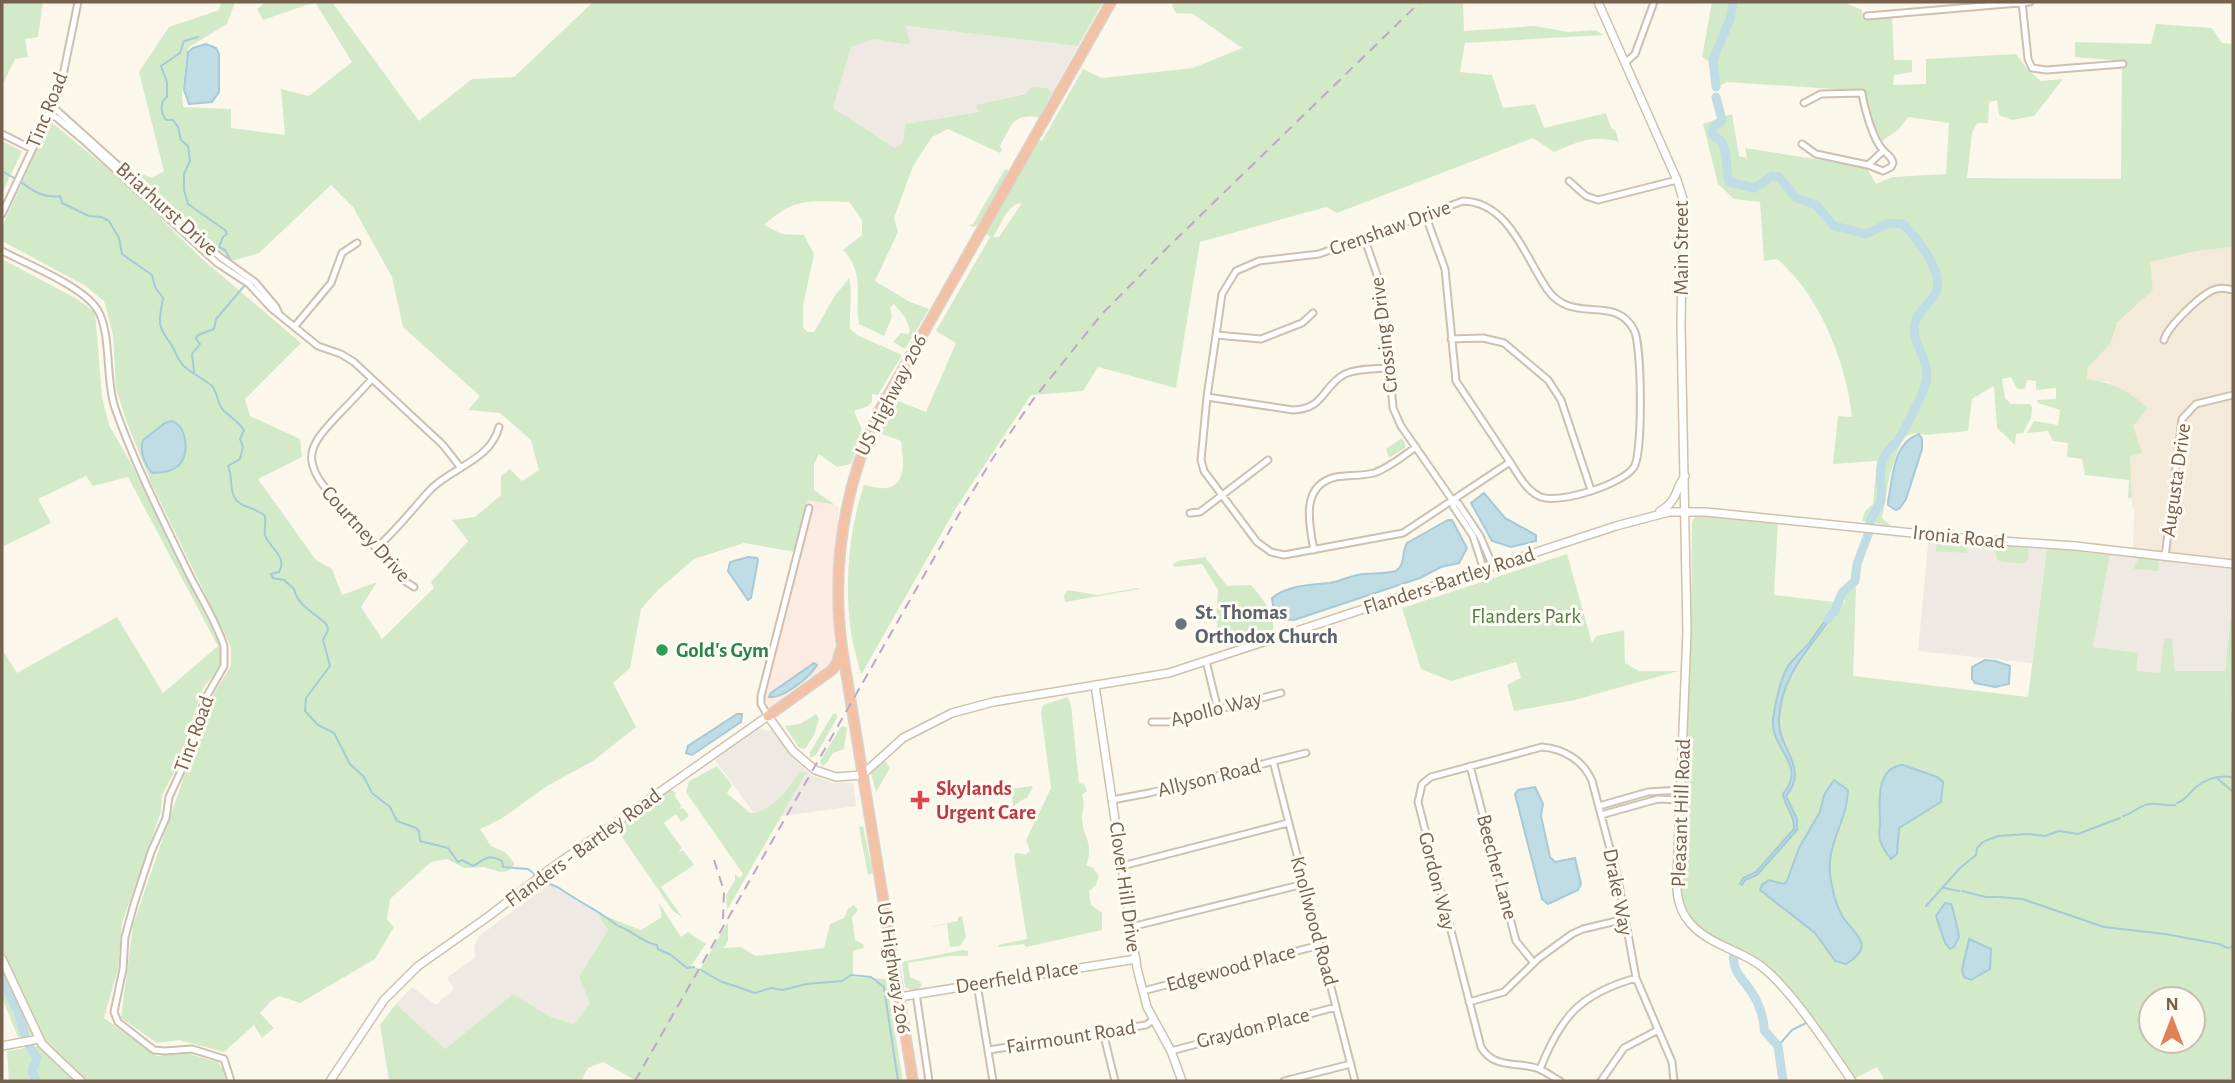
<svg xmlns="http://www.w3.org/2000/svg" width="2235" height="1083" font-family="'Alegreya Sans',sans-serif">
  <rect width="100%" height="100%" fill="#fcf7eb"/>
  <path fill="#f3eada" d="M2233 247V559L2133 549 2134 511 2132 505 2130 455 2116 386 2107 382 2087 379 2088 367 2111 343 2117 324 2153 290 2149 262 2197 251Z"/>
  <path fill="#fbebe0" d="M808 499 839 507 832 585 835 663 770 708 764 697 799 565V553L795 552Z"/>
  <path fill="#eee9e3" d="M905 26 1078 46 1052 93 1047 88 977 105 979 112 905 124 903 144 895 148 833 108 851 47 874 39 910 45Z
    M1929 535 2047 548 2032 663 1918 651Z
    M2110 555 2233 567V595L2225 671H2175L2172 639H2164L2160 674 2136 671 2093 647Z
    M759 729 774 731 798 763 812 775 832 783H853L856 806 782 816 770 835 715 760Z
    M549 884 597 913 608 930 579 977 590 1003 574 1024 551 1017 513 994 445 1049 396 1004 412 987 436 1005 454 989 447 978 475 957 474 947 479 936Z"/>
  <path fill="#d3eac9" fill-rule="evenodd" d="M2 2H43L38 37 25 39 28 57 15 59 2 86Z
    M221 2H235L227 24 189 47 187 52 182 96 183 107 231 109V128L285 135 281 89 309 96 352 62 315 2 263 20 257 9 266 2H332L419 121 472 79 514 77 593 2H1103L1078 46 906 26 910 45 874 39 851 47 833 108 895 148 903 143 905 124 979 112 976 105 1025 94 1032 87 1047 88 1052 93 1039 117C1011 114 1012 125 1000 146L1002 150 1000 153 948 129 932 137 913 166 894 218 898 232 875 281 910 302 929 309 905 349 893 342 901 333 908 334 910 330 905 317 894 304 890 307 892 317 884 336 859 324C854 296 866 274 843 250L862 235V220L849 202C809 201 795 197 764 225L782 234 804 235 814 254 803 306V327L808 332H814L834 297 849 278C853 295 849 311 850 329L857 335 902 355 878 395 872 394V402L868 406 854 411 862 430 851 464 837 467 819 454 814 464V490L835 505 808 500 795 552 744 543 694 559 657 591 641 609 630 668 613 683 636 727 593 761 547 786 501 819 480 829 491 846 505 852 515 864 508 871 500 872 484 867 464 868 447 859 431 862 390 899 387 919 394 927 375 959 300 1003 279 996 271 1001 260 1013 274 1028 262 1038 254 1025 224 1052 179 1040 157 1043 121 1018 133 925 211 698 231 666V647L152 485 127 423 116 389 113 335 104 301 84 285 2 241V227L50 121 125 183 200 257 301 343 245 399 250 416 300 439 302 457 258 479 316 560 332 569 342 595 377 582 361 607 382 639 434 588 431 582 468 541 452 520 475 517 501 495V476L510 469 522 481 539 470 531 440 500 413 468 410 480 396 403 327 392 277 353 207 331 185 259 253 232 261 135 171 152 178 164 171 139 72 169 27 219 10Z
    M1175 2H1463L1464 31 1535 26 1568 32 1595 30 1604 35 1465 43 1460 72 1492 75 1503 108 1535 104 1544 128 1606 113 1611 128 1615 130 1619 142C1594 134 1577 142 1554 152L1533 138 1337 213 1326 207 1200 242 1176 388 1098 367 1083 391 1031 395 956 508 861 675C858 661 853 647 851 632 844 585 849 530 864 485 870 486 879 489 886 488 908 485 903 457 901 441L882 434 881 428 898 401 926 412 956 343 936 331 990 237 985 233 986 229 1038 140 1042 141 1083 69 1102 78 1193 68 1242 48 1193 14 1176 13 1172 6ZM1022 203 999 237H993C1001 226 1007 204 1022 203Z
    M1712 2H1843L1862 10 1863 19 1892 16 1894 60H1912V72L1894 75 1893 85 1926 84V59L2016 54 2027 69 2041 81 2063 79 2034 116 2012 120 1999 115 1997 100 1989 102 1988 123H1977L1972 133 1967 178 2121 179 2122 61 2075 57V42L2151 44 2156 24 2212 28 2222 43 2233 44V247L2197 251 2150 262 2153 290 2117 323 2111 343 2088 367 2087 379C2115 383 2127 390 2148 408L2133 426 2142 453 2130 456 2132 498H2128L2129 480 2085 475 2082 459 2067 457 2068 443 2053 441 2048 431 2027 433 2034 421 2058 425 2060 410 2038 403 2037 400 2056 399V388L2036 390V381L2027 380 2025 389H2017L2011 377 2002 379 2005 398 2011 404H2030L2032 407 2031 418 2023 433 2016 434 2015 445 1997 428 1994 386 1972 399 1968 431 1926 435 1915 433 1903 437 1890 473 1882 518 1891 526 1862 521 1865 511 1873 504 1877 461 1833 464 1838 416 1852 417C1847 364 1819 294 1777 259L1764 261 1760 202 1734 199 1718 184 1703 124 1732 114 1739 156 1747 158 1745 148 1866 167 1876 184 1893 177 1946 174 1949 123 1908 117 1899 129 1882 141 1872 120 1864 91 1727 82 1717 87 1714 65 1702 57Z
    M2 141 22 151 2 194Z
    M1005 169 1008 170V173L978 225 973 227 969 225 973 224Z
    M2 259 77 299 95 312 102 397 109 425 132 465 219 643 221 661 218 670 203 688 176 769 162 795 161 812 122 923 118 969 104 1018 157 1056 183 1052 218 1062 224 1071 225 1081H85L53 1052 42 1039 2 953V649L17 673 117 617 163 693 218 646 128 477 93 486 86 476 38 499 51 523 2 547Z
    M1402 438 1405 443V448L1389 458 1386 449Z
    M1697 514 1778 522 1774 595 1844 603 1846 593 1853 585 1856 588 1853 676 2028 697 2047 548 2110 555 2093 647 2138 653 2136 671 2160 673 2164 638 2172 639 2175 671H2225L2233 595 2231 712 2233 713V1081H1885L1877 1067 1853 1079 1777 978 1701 930 1690 918 1683 908 1679 894V878L1691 623 1692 522ZM2151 999H2193V1041H2151Z
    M1939 539 1963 541 1967 547V553L1936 551V542Z
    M2001 545 2027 547 2029 552 2028 560 2024 564 1999 561 1996 557V549Z
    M1567 554 1592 643 1596 636 1624 630 1625 663 1639 671H1678L1575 700 1514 711 1507 685 1521 678 1516 662 1451 681 1421 669 1402 608Z
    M1205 557 1227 586 1251 585C1264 600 1277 615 1272 635L1231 646 1221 641 1216 621 1218 590 1202 564 1176 567 1172 565 1178 561Z
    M2138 558 2158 560 2159 571 2134 569Z
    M1138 588 1140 589 1065 602 1064 595 1068 590 1097 595Z
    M1068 697 1071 705 1079 783 1084 784 1087 791 1082 795C1086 809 1082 807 1082 818 1083 839 1095 843 1086 865L1093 868 1099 876 1096 885 1089 891 1091 905 1102 913V930L1026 947 1024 944 998 947V945L1027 939 1014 856 1016 853 1026 854 1030 851 1026 840 1051 788 1041 713 1043 705Z
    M836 713 837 718 816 755 810 758V752L833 714Z
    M816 714 819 719 814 735 805 749 799 748 785 726 800 724Z
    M843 726 847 728 844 749 833 753 826 764 822 766 820 761 840 728Z
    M885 761 890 768 876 792 871 773Z
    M717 766 732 785 727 793 750 813C769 814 791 787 799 772L806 773 727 910 726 895 735 880V874L740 878 743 874 686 792 689 781Z
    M1031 786 1033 787 1027 798C1020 800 1016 805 1011 807L1013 805 1011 789Z
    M671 790 677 793 674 795 681 805 680 808 684 809 689 816 681 822 676 814 664 823 682 848 678 852 683 850 694 865 661 887 682 917 673 911 617 830 618 827Z
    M863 826 873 873 868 875 859 827Z
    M659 903 681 937 688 932 706 944 691 966 700 969 728 922V940L724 948 741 947 755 956 824 948 830 924 844 918 848 909 854 905 858 910 852 917 855 940 863 944 864 948 853 951V977L886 979 903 1081H632L633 1079 603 1062 588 1068 581 1081H389L380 1025 396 1004 445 1049 513 994 551 1017 574 1024 590 1003 579 977 608 930 597 913 641 930 662 917Z
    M962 916 966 937 960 946 950 947 947 924 929 927 958 921V917Z
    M963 950 968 951V956H950L908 963 910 977 919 981 922 985 919 989 910 990 905 987 902 962Z
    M2 965 31 1028 34 1036 18 1037 2 998Z
    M37 1046 75 1081H9L7 1051Z"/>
  <path fill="#c0dce5" stroke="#a6cad7" stroke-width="2" d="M206 44 216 48 219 54V92L212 102 189 104 184 90 188 52 193 48Z
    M172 421C187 426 190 454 179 465 172 472 162 473 152 473 145 464 139 452 143 440L165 423Z
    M1919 434 1922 439V449L1906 499 1900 508 1896 510 1888 505V501C1893 479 1892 443 1919 434Z
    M1484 493 1505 518 1536 535V541L1511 547 1492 541 1471 503Z
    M1448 520H1452L1467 548 1459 563 1441 567 1420 578 1294 620 1279 619 1274 612 1272 598C1288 585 1311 585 1330 583 1341 581 1352 575 1363 574 1374 573 1385 574 1396 571 1406 564 1401 553 1407 543Z
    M748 557 757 558 758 560 751 598 748 600 728 571 730 562Z
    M1832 612H1835C1811 647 1780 675 1779 721 1778 748 1810 768 1786 796L1797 819V830L1757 875 1745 880 1742 885 1740 884 1743 878 1756 872 1794 829C1795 815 1785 807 1783 794 1808 764 1770 749 1773 720 1775 705 1779 685 1785 672 1790 660 1801 653 1809 643 1816 633 1824 622 1832 612Z
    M1985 660 1995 661 2010 666 2009 684 1995 687 1975 683 1972 679V667Z
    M814 663 817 665C810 677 783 699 769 697L771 693Z
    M737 714H742L741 722 692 755 686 753 688 746Z
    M1903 765 1937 777 1943 782 1941 802 1899 828 1897 854 1891 859C1886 853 1882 847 1880 840 1878 833 1881 825 1880 818 1879 799 1877 767 1903 765Z
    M1834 780 1848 790C1847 825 1822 847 1832 886 1834 896 1837 908 1843 917 1856 936 1876 946 1846 964L1835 961 1815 933 1760 890 1762 885 1769 880 1784 884 1787 881 1799 848 1820 812 1824 795Z
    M1535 787 1543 804 1541 816 1550 857 1555 862 1575 858 1581 884 1578 890 1548 904 1542 899 1515 794 1518 790Z
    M1945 903 1951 904C1953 907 1958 932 1959 937L1954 947 1950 949 1945 943 1936 916Z
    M1969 939 1991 949 1990 969 1971 980 1964 977 1962 970Z"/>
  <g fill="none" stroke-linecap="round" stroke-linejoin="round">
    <path stroke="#a6cad7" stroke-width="2" d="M198 37 184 41 180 53 161 66 167 82V97C159 102 161 113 166 120H173L178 127 181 140 188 146 190 161 184 174V190L188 204 225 230 227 234 223 237 219 247 225 250 231 261
      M2 171 14 178
      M21 182C32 191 45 199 60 196L62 203 89 216 101 217 109 221 119 238 122 254 152 275 155 287 163 298C159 322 156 324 171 344 176 352 177 360 185 367 193 374 204 379 212 386 218 393 217 404 224 411 231 417 238 422 244 430L240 439 243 447 240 459 228 466C232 475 230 484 233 494 238 509 255 506 265 516 266 523 264 528 265 535 269 548 288 556 279 572L271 574 273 578 284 580 294 589C298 607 315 612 327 625L328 630 323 640 330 666 306 698 305 711 318 725 334 733 350 764 364 777 372 793 390 807 397 821 416 828 419 831 420 841 448 848 458 862 462 860 473 866C484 860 488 853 502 861L503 867 528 869 537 876
      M194 372 192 354 200 344 196 339 198 335 214 329 216 319 245 285
      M2217 778 2232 791
      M2177 803C2186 800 2188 794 2195 788 2206 778 2219 775 2233 777
      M2123 816C2133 814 2139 805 2150 804 2159 803 2166 806 2175 805
      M1985 841 1998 836 2028 834 2045 836 2059 831 2078 834 2120 818
      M542 880C548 885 556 885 562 890 579 902 603 913 618 926 632 930 641 942 657 945L658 949 671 955 687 968 694 967
      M1944 888 1959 891
      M1962 891 1986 897H1997
      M1999 897 2022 899 2104 927 2165 934 2219 944 2227 948 2233 947
      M1926 906 1960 868 1976 855 1977 848 1983 842
      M701 970 720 981 755 993 771 988 783 990 806 984 842 981 851 975 871 977 884 987 898 1081
      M1778 1046 1792 1030 1806 1023"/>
    <path stroke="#c0dce5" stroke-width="9" d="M1716 87 1713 60 1730 19 1733 2
      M1716 97 1722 120 1714 127 1712 133C1714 137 1718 138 1721 141 1729 151 1725 170 1729 182L1755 188 1772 176 1779 177 1795 197 1816 205 1834 226 1866 234 1889 223 1903 224C1916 237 1945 273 1936 292 1931 303 1918 311 1915 323 1909 343 1935 362 1924 389 1919 400 1904 433 1897 441 1892 447 1887 450 1884 458 1877 472 1883 485 1881 500 1879 509 1871 514 1870 523
      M1828 619 1835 610 1842 593 1855 581 1857 564 1869 532
      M1734 954C1731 972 1744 979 1752 993 1758 1001 1765 1021 1764 1030L1778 1046 1783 1081
      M2 977 18 1012 26 1039
      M29 1046 37 1058 32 1071 36 1081"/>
    <g stroke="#cec0b1" stroke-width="9">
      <path id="street" d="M2022 2 2028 59 2032 68 2046 70 2123 64
        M1867 16 2030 2
        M1625 63 1635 54 1654 2
        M52 106 220 257 255 282 276 307 279 314
        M49 114 57 118 82 139 217 263 249 284 271 308 318 346 341 354 354 362 443 445 461 468
        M2 134 32 149
        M1802 144 1816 154 1868 165 1883 171 1891 167 1893 163C1891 155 1888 156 1883 150 1873 140 1864 107 1862 93L1821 94 1804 103
        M1868 165 1883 151
        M1569 181 1586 196 1598 200 1677 180
        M1463 201C1509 202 1525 257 1547 289 1572 326 1615 293 1634 330 1642 345 1643 453 1634 467 1623 484 1561 504 1541 497 1526 491 1518 474 1510 462L1403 533 1284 555 1271 552 1257 542 1204 471 1201 460 1207 397 1222 294 1236 271 1259 261 1319 254Z
        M2 214 60 90 78 2
        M1425 214 1445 269 1456 381 1510 462
        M1364 237 1383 292 1393 408 1401 426 1453 501V506L1473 536 1482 564 1488 568
        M2 251C27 264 82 286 97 309 112 332 105 380 115 408 135 465 163 520 189 574 201 598 216 621 224 646V666L205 699 182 769 169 797 166 818 151 852 134 904 125 937 123 969 114 1012 118 1022 154 1050 165 1051 192 1049 224 1059 231 1081
        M295 326 331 283 342 253 357 243
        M1216 335 1261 339 1302 323 1313 313
        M1451 339 1483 338 1504 343 1548 380 1561 400 1591 490
        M2164 340C2168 326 2198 298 2211 291 2219 287 2225 288 2233 290
        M372 379C361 391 350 403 338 415 313 442 299 457 327 490L403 580 414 587
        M1207 397 1293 410C1325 409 1322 386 1345 374 1358 368 1375 369 1388 368
        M1453 501 1458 503 1480 536 1491 562 1488 568
        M1190 513 1200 512 1268 460
        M376 548C397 530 413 508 432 488 454 467 491 459 499 427
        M1314 550C1309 524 1300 485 1336 477 1349 475 1362 476 1374 473 1389 468 1403 456 1416 447
        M2165 557 2182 419 2196 404 2233 395
        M1206 661 1218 710
        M768 716 761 704V696L809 508
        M1152 722H1169L1281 693
        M1273 761 1355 1081
        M1470 766 1516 941 1534 963
        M1112 800 1149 793 1306 753
        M1599 806 1648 792 1681 790
        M1601 815 1658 799 1680 800
        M1122 866 1288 823
        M1131 927 1304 884
        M977 984 993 1081
        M1143 991 1320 945
        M916 993 929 1081
        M1469 1002 1504 992 1539 958 1572 934 1583 929 1625 919
        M1103 1032 1115 1081
        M989 1050 1146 1025 1153 1020
        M1171 1051 1336 1007
        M1540 1069C1561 1016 1580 994 1636 978
        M1284 1081 1351 1064
        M1560 1081C1553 1077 1546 1072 1539 1069 1519 1061 1494 1070 1481 1047L1418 802 1422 784 1431 777 1542 747C1564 749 1583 760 1592 781L1618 879 1636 978 1672 1062 1674 1081
        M1601 1081 1624 1048 1658 1030"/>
    </g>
    <g stroke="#d0c1ae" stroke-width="10">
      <path id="secondary" d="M1598 2 1677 180 1683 199 1681 325 1687 632 1677 879C1676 896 1679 911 1691 924 1710 945 1740 950 1761 966 1792 990 1829 1048 1852 1081
        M1660 511C1679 500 1674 490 1685 476
        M1095 685 1137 968 1147 1007 1171 1051 1182 1081
        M2 959 42 1044 81 1081
        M899 997 1136 959
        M2 1046 39 1039
        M330 1081 384 1000 418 966 489 916 550 869 768 716 793 751 815 770 836 777 862 775 903 738 952 713 993 702 1169 673 1616 526 1669 512H1706L1971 539 2075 546 2233 564"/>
    </g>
    <g stroke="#d9d3ce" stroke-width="12">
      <path id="highway" d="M768 716 832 670 837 663 841 649
        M913 1081 842 648C831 566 844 488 878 413L1111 2"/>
    </g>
    <use href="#street" stroke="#fff" stroke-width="5"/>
    <use href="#secondary" stroke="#fff" stroke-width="7"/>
    <use href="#highway" stroke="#f2c1a6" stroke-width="9"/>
    <path stroke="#bca8c6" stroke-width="2" stroke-dasharray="10 7" stroke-linecap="butt" d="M714 860 724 891 723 919
      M635 1081 962 509 991 461 1032 401 1101 315 1168 247 1420 2"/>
  </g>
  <circle fill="#6b7280" stroke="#fefbf2" stroke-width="2.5" cx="1181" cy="624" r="7"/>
  <circle fill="#2e9e5b" stroke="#fefbf2" stroke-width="2.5" cx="662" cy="650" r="7"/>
  <path fill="#e0444e" stroke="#fefbf2" stroke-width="2.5" d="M916.5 789.5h7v7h7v7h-7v7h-7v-7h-7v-7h7z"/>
  <g text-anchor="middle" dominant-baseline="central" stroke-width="6" stroke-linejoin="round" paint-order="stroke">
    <g font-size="21" fill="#76614f" stroke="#fefbf2">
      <text transform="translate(47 110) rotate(-68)">Tinc Road</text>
      <text transform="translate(167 209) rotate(42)">Briarhurst Drive</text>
      <text transform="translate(1390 228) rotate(-20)">Crenshaw Drive</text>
      <text transform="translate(1681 248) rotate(-90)">Main Street</text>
      <text transform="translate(1384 335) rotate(-97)">Crossing Drive</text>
      <text transform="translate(891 395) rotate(-63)">US Highway 206</text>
      <text transform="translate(2176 480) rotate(-82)">Augusta Drive</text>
      <text transform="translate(366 534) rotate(48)">Courtney Drive</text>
      <text transform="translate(1959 537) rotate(6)">Ironia Road</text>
      <text transform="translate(1449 581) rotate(-18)">Flanders-Bartley Road</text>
      <text transform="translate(1216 709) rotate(-14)">Apollo Way</text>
      <text transform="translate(194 734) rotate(-70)">Tinc Road</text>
      <text transform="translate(1209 778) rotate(-14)">Allyson Road</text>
      <text transform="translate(1681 813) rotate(-88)">Pleasant Hill Road</text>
      <text transform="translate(583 848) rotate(-36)">Flanders - Bartley Road</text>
      <text transform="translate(1497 867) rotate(75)">Beecher Lane</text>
      <text transform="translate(1437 881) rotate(76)">Gordon Way</text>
      <text transform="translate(1125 887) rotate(82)">Clover Hill Drive</text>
      <text transform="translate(1618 892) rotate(79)">Drake Way</text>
      <text transform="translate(1314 921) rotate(75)">Knollwood Road</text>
      <text transform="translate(894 968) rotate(81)">US Highway 206</text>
      <text transform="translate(1231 968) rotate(-15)">Edgewood Place</text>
      <text transform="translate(1017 977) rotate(-9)">Deerfield Place</text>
      <text transform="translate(1253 1028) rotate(-14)">Graydon Place</text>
      <text transform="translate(1071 1037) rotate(-9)">Fairmount Road</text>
    </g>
    <g font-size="21" font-weight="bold" fill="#5b616d" stroke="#fefbf2" text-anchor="start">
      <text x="1195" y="612">St. Thomas<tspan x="1195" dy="24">Orthodox Church</tspan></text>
    </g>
    <g font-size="21" fill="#517b47" stroke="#fefbf2">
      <text x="1526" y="616">Flanders Park</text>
    </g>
    <g font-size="21" font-weight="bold" fill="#27864d" stroke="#fefbf2" text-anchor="start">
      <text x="676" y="650">Gold's Gym</text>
    </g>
    <g font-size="21" font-weight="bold" fill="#be3a42" stroke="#fefbf2" text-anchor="start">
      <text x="936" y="788">Skylands<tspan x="936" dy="24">Urgent Care</tspan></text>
    </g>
  </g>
  <rect width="2235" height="1083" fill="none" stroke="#76614f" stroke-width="7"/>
  <g transform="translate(2172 1020)"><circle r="33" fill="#fefbf2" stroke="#c8bdb1" stroke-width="2"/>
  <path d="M0-5L12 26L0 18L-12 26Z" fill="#df8357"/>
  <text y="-10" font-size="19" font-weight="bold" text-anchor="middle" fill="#76614f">N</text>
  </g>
</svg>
